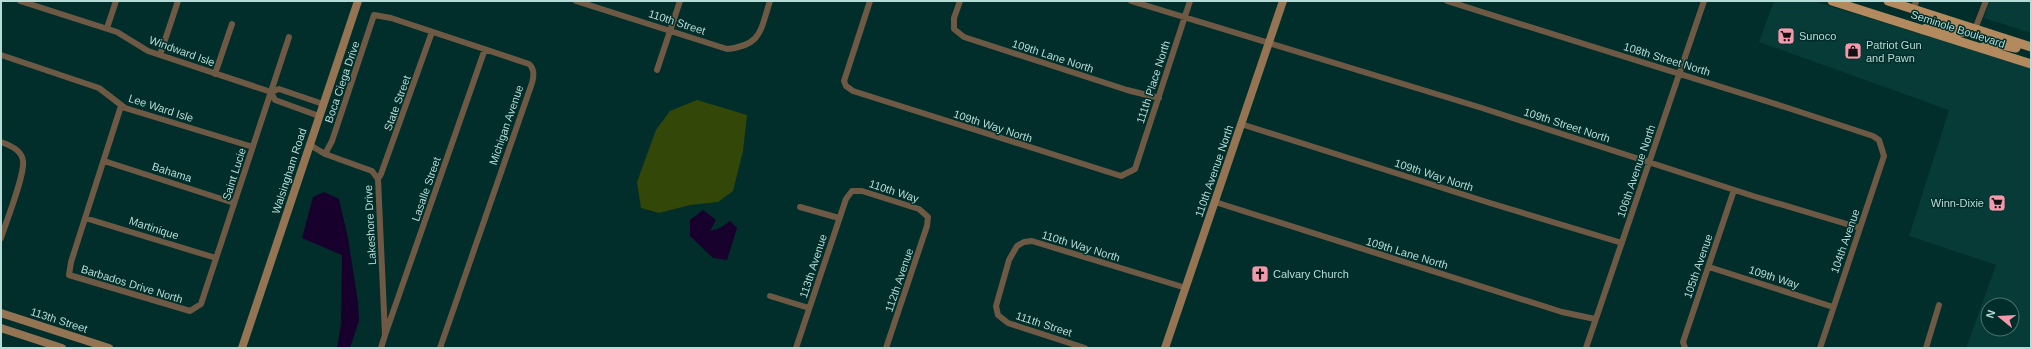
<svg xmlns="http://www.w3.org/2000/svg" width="2032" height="349" font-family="Arial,sans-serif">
  <rect width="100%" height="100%" fill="#012e2a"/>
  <path fill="#073b37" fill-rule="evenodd" d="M1774 1H1813L2031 68V348H1966L1996 265 1909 236 1949 110 1759 42ZM1988 305H2012V329H1988Z
    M1990 1H2031V33L1984 18Z"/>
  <path fill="#334708" d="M697 100 747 115 743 151 733 191 718 202 690 205 659 213 641 208 637 182 656 130 670 111Z"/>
  <path fill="#18002c" d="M324 192 339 199 348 238 358 302 359 321 350 348H337L341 324 342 255 302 238 313 197Z
    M703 210 716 220 710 231 720 228 730 221 737 228 727 260 713 258 690 236V220Z"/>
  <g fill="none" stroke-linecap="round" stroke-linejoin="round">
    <path stroke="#6d5944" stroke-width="6" d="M20 1 117 32 148 51 271 92
      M576 1 727 49C762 45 760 31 770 1
      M870 1 844 81 846 86 853 91 1121 176 1135 169 1190 1
      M960 1 954 18V29L964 37 1127 90 1159 98
      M1131 1 1482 108 1753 196 1860 228
      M1447 1 1785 107 1873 136 1879 140 1884 156 1820 348
      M1914 9 1916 1
      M107 28 116 1
      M1975 29 1986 1
      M1 55 99 88 125 108 253 147
      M160 55 178 1
      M657 70 680 1
      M215 74 232 24
      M271 92 275 100 319 116
      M271 92 279 89 323 104
      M121 106 71 262 69 275 190 311 201 304 289 37
      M1241 124 1490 203 1622 243
      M1 142C10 145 22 150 23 161 25 175 6 222 1 238
      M310 145 325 154 372 171 378 179 385 335 381 348
      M325 154 332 141 374 15 391 18 529 64C535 69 534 76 532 83L440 348
      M104 161 234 203
      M378 179 381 174 432 32
      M1215 202 1562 312 1595 319
      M800 207 839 218
      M85 218 216 258
      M1709 267 1833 307
      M770 296 809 308
      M385 335 485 49
      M796 348 846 199 852 191H862L919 209 928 217 927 226 886 348
      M1085 348 1008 323 998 315 996 306 1009 260 1017 246 1024 242 1032 241 1186 288
      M1586 348 1704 1
      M1685 348 1683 342 1734 190
      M1926 348 1939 305"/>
    <path stroke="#957453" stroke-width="8" d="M1 313 109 348
      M1 328 62 348
      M242 348 358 1
      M1165 348 1283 1"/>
    <path stroke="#b3895e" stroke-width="9" d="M1832 1 2031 64
      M1888 1 2031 47
      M1923 30C1936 19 1945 31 1959 32 1965 33 1970 30 1975 29
      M1980 48 1997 44 2016 48"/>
  </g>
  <defs>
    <g id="supermarket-square" transform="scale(0.9)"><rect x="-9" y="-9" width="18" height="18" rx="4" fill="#f29aac" stroke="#012e2a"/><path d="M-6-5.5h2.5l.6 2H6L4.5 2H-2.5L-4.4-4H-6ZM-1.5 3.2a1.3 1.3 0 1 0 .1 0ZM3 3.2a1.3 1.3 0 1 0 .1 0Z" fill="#111"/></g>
    <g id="shop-square" transform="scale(0.9)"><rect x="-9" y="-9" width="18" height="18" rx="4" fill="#f29aac" stroke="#012e2a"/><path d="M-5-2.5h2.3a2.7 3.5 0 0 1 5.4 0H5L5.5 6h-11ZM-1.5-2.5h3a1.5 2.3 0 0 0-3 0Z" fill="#111"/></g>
    <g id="church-square" transform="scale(0.9)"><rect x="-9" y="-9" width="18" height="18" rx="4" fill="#f29aac" stroke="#012e2a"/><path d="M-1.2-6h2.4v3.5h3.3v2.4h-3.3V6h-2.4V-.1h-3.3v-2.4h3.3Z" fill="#111"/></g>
  </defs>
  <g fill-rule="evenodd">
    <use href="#supermarket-square" x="1786" y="36"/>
    <use href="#shop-square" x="1853" y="51"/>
    <use href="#supermarket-square" x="1997" y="203"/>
    <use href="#church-square" x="1260" y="274"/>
  </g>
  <g text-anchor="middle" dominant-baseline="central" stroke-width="3" stroke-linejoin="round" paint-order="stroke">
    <g font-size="11" fill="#b7dbd6" stroke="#012e2a">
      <text transform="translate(677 22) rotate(18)">110th Street</text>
      <text transform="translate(1958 29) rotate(18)">Seminole Boulevard</text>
      <text transform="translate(182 51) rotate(20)">Windward Isle</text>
      <text transform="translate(1053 56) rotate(18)">109th Lane North</text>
      <text transform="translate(1667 59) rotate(17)">108th Street North</text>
      <text transform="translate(342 82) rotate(-71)">Boca Ciega Drive</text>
      <text transform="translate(1153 82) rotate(-72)">111th Place North</text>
      <text transform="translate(397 103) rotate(-70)">State Street</text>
      <text transform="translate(161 108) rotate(18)">Lee Ward Isle</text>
      <text transform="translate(506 125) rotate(-71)">Michigan Avenue</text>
      <text transform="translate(1567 125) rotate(18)">109th Street North</text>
      <text transform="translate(993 126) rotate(18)">109th Way North</text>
      <text transform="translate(289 171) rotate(-72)">Walsingham Road</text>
      <text transform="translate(1214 171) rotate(-71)">110th Avenue North</text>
      <text transform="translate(1636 171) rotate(-71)">106th Avenue North</text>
      <text transform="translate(172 172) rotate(18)">Bahama</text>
      <text transform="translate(234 174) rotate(-72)">Saint Lucie</text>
      <text transform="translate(1434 175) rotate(18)">109th Way North</text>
      <text transform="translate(426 189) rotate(-71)">Lasalle Street</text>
      <text transform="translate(894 191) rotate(18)">110th Way</text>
      <text transform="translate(370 225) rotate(-93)">Lakeshore Drive</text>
      <text transform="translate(154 228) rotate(18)">Martinique</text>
      <text transform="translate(1845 241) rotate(-71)">104th Avenue</text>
      <text transform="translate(1081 246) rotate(17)">110th Way North</text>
      <text transform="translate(1407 253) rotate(17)">109th Lane North</text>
      <text transform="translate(813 266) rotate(-72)">113th Avenue</text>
      <text transform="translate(1698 266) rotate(-71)">105th Avenue</text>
      <text transform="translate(1774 277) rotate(18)">109th Way</text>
      <text transform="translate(899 280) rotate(-71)">112th Avenue</text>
      <text transform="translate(132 284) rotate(17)">Barbados Drive North</text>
      <text transform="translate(59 320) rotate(18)">113th Street</text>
      <text transform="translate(1044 324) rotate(18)">111th Street</text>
    </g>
    <g font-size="11" fill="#b7dbd6" stroke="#012e2a" text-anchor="start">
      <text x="1799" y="36">Sunoco</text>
      <text x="1866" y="45">Patriot Gun<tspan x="1866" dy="13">and Pawn</tspan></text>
      <text x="1984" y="203" text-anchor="end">Winn-Dixie</text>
      <text x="1273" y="274">Calvary Church</text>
    </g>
  </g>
  <rect width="2032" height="349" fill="none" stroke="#b7dbd6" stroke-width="4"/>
  <g transform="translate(2000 317) rotate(288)"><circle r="19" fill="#012e2a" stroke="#4a736f"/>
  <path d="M0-3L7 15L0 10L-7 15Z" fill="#f29aac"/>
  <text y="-6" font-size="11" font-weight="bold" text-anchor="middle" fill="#b7dbd6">N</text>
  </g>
</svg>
